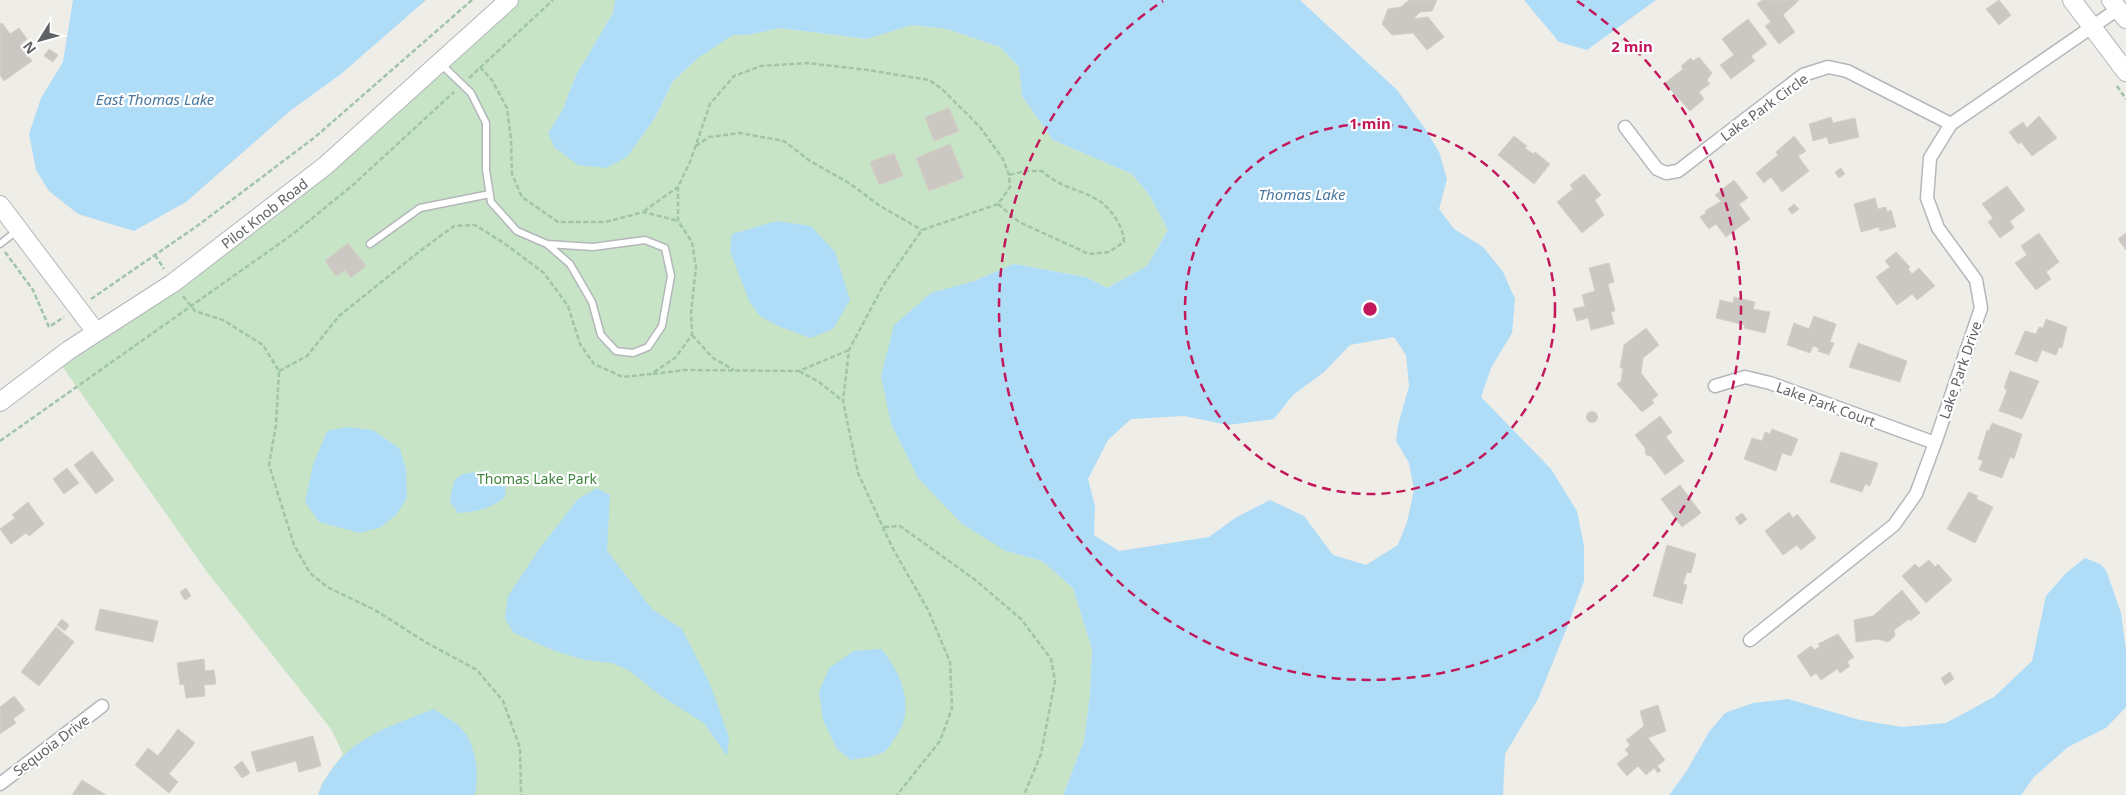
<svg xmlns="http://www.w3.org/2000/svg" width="2126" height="795" font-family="'Noto Sans',sans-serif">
  <rect width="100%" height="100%" fill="#efede7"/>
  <path fill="#c8e4c6" d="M510 0H615L613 13 576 75 562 111 548 133 655 118 673 81 698 58 733 35H748L780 28 867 39 912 25 947 29 1000 47 1019 67 1022 96 1053 140 1132 174 1150 196 1168 230 1147 266 1107 288 1086 277 1014 264 974 281 1006 551 1042 561 1073 588 1092 649 1090 694 1084 741 1063 795H318L322 783 343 754 331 729 207 572 57 359 214 252Z"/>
  <path fill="#afdcf7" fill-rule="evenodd" d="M73 0H426L341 74 290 111 186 202 134 231 78 214 49 191 36 170 29 134 41 98 63 62Z
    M615 0H1300L1397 90 1426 130 1439 152 1447 179 1439 209 1454 229 1483 247 1503 272 1515 299 1512 333 1491 368 1481 397 1551 469 1577 511 1584 546V581L1568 625 1538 699 1505 754 1503 795H1063L1084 741 1090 694 1092 649 1073 588 1042 561 1006 551 962 524 918 478 891 424 881 376 894 325 931 293 974 281 1014 264 1086 277 1107 288 1147 266 1168 230 1150 196 1132 174 1053 140 1022 96 1019 67 1000 47 947 29 912 25 867 39 780 28 748 35H733L698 58 673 81 655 118 627 157 606 168 578 165 555 148 548 133 562 111 576 75 613 13ZM1394 337 1406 355 1409 386 1398 425 1396 441 1409 463 1414 490 1407 522 1398 545 1366 565 1333 555 1304 516 1270 500 1235 518 1209 537 1119 551 1094 535 1095 506 1088 479 1108 440 1131 419 1184 416 1228 425 1274 419 1293 395 1324 372 1350 345Z
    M1524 0H1656L1587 50 1559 42Z
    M777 221 811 226 835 252 850 300 833 329 810 338 776 325 760 316 749 301 730 251 732 234Z
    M347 427 373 430 400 449 406 469 407 498 396 515 381 527 360 533 319 522 305 502 313 465 327 431Z
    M486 471 506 485 505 497C491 509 476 512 458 513L450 502C454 472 457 474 486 471Z
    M597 488 610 495 607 551 652 609 682 629 710 684 729 737 727 756 704 723 661 696 628 670 612 663 585 660 555 651 514 633 505 619 508 596 540 548 578 499Z
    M2085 558 2100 564 2106 570 2121 613 2126 651V707L2106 728 2068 747 2034 777 2021 795H1669L1686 772 1709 732 1725 713 1753 703 1788 699 1860 720 1902 727 1946 723 1994 697 2032 661 2046 596 2065 574Z
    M881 649C902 673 917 711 894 739 891 744 887 751 882 753 873 757 861 758 851 760L837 749 823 720 819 692 829 668 854 651Z
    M434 709C442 715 454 721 460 727 477 744 479 773 475 795H318C339 741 385 728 434 709Z"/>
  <path fill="#cbc8c4" stroke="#d4cfc6" d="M1409 0H1437L1432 11 1420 12 1413 19 1428 17 1444 37 1427 50 1413 33 1392 35 1382 24 1388 9 1401 7Z
    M1762 0H1799L1783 15 1795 32 1779 44 1765 26 1771 22 1757 4Z
    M1999 0 2011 15 1999 25 1986 9Z
    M1748 19 1767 44 1751 56 1755 61 1731 79 1720 65 1734 55 1722 39Z
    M2 23 10 34 19 28 27 39 20 45 32 61 4 81 0 75V24Z
    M49 49 58 55 53 62 44 56Z
    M1699 57 1712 73 1707 80 1710 84 1699 92 1704 99 1690 111 1665 83 1683 69 1681 66 1691 58 1693 61Z
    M949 108 959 131 934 141 925 117Z
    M2039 116 2057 138 2032 156 2021 142 2018 144 2009 132 2023 122 2027 128Z
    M1831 117 1833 123 1855 118 1859 137 1829 144 1827 137 1813 141 1809 124Z
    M1514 136 1527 146 1525 148 1533 154 1535 152 1550 164 1534 184 1498 155Z
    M1794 136 1806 151 1798 156 1809 171 1782 192 1771 177 1764 183 1756 173 1778 155 1776 152Z
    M950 144 964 178 929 191 916 158Z
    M894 153 903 176 879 185 870 162Z
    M1841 168 1845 174 1839 178 1835 172Z
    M1584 174 1601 195 1595 200 1604 215 1582 233 1557 202 1573 189 1570 185Z
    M1734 180 1748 198 1739 204 1750 219 1726 237 1716 224 1709 229 1700 217 1706 213 1705 211 1721 201 1715 195Z
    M2007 186 2025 210 2010 221 2014 228 2000 238 1988 222 1993 218 1982 204Z
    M1875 198 1878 209 1886 207 1887 212 1891 210 1896 227 1880 231 1879 227 1861 232 1854 204Z
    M1794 204 1799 209 1792 214 1788 209Z
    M2039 233 2059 262 2046 272 2051 279 2036 290 2015 263 2027 255 2021 246Z
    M2126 233V250L2118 239Z
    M348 243 366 266 351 278 345 270 336 276 325 261Z
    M1896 252 1910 267 1908 269 1912 274 1919 268 1935 286 1917 300 1912 294 1897 305 1876 277 1890 267 1885 261Z
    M1609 263 1614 282 1608 284 1615 311 1611 312 1614 324 1591 330 1588 318 1577 321 1573 309 1585 306 1582 295 1595 291 1589 268Z
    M1734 297 1755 302 1753 309 1770 312 1765 333 1744 328 1745 325 1716 318 1720 300 1733 303Z
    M1814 316 1836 324 1830 342 1834 343 1829 355 1818 351 1819 348 1813 346 1810 353 1787 345 1794 323 1809 329Z
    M2046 319 2067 327 2062 348 2059 347 2056 355 2042 350 2037 362 2015 354 2025 331 2036 334 2039 327 2043 328Z
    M1646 328 1659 345 1643 358 1641 373 1658 395 1652 400 1654 403 1642 412 1617 384 1621 381 1623 368H1620L1624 345Z
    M1858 343 1907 361 1900 382 1849 367Z
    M2010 371 2039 381 2022 419 1999 411 2007 390 2004 388Z
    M1586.5 417a5.5 5.5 0 1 1 11 0a5.5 5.5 0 1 1-11 0Z
    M1660 416 1672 432 1666 437 1684 461 1665 475 1651 456 1646 455 1645 448 1635 435Z
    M1992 423 2022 434 2014 459 2010 457 2002 478 1979 470 1983 461 1978 459 1987 430 1989 431Z
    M1772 429 1798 439 1791 456 1782 453 1776 471 1744 459 1752 438 1762 441 1765 432 1770 434Z
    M92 451 114 480 96 494 74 465Z
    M1841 452 1878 463 1870 486 1865 484 1862 492 1830 482Z
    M67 468 79 483 64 494 53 479Z
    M1680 485 1701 513 1682 527 1661 499Z
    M1969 492 1978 496 1976 499 1993 507 1975 543 1947 529Z
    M28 502 44 524 29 536 26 533 11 544 0 529 15 518 12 515Z
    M1789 512 1793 518 1797 514 1816 538 1801 550 1797 545 1783 555 1765 531Z
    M1742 513 1747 519 1740 525 1735 518Z
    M1667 545 1696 554 1691 573 1687 572 1683 584 1687 585 1682 604 1653 596Z
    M1929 560 1935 567 1938 564 1952 580 1926 603 1902 576 1915 564 1919 568Z
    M186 588 191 596 185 600 180 592Z
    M1902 590 1920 613 1910 621 1909 619 1894 630 1895 636 1888 642 1878 639 1856 642 1854 620 1873 616Z
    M100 609 158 621 153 642 95 630Z
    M62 619 69 625 65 631 57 625Z
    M56 627 74 642 39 686 21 672Z
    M1838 634 1854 657 1847 662 1850 666 1840 673 1837 669 1821 680 1816 673 1811 677 1797 656 1811 646 1815 650 1820 646 1818 644Z
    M204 659 205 671 214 670 216 684 204 685 205 696 186 698 184 684 180 685 177 663Z
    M1950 672 1954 679 1945 685 1941 678Z
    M14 696 25 710 13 719 16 723 0 734V707Z
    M1658 705 1666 731 1648 738 1665 760 1657 766 1661 770 1658 773 1654 768 1646 775 1638 766 1627 776 1617 764 1629 754 1625 750 1630 745 1626 740 1644 726 1640 711Z
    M178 729 195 743 169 774 178 782 169 793 135 765 148 748 158 756Z
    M313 736 321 766 299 772 296 761 257 772 251 752Z
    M242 761 250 773 242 778 234 767Z
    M82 780 106 795H72Z"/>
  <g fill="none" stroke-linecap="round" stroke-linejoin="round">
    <g stroke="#b4b7ba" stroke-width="9">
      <path id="lane" d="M441 64 471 93 486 123V170L491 202 517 231 547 244 570 264 592 302 601 335 616 351 633 353 648 347 662 326 671 276 665 248 645 240 593 247 547 244
        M0 244 18 230
        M370 244 420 208 490 194"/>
    </g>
    <g stroke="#b4b7ba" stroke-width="15">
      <path id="street" d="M1625 127 1657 169 1666 173 1678 171 1803 75 1828 67 1847 71 1951 124
        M1715 386 1745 377 1770 383 1935 443
        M1750 640 1894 525 1916 494 1935 443 1981 308 1976 280 1938 228 1927 198 1930 158 1951 124 2118 9
        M0 784 102 706"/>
    </g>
    <g stroke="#b3b6ba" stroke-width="20">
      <g id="secondary">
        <path d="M2072 0 2126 72"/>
        <path d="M2111 0 2126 19"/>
        <path d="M0 205 96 332"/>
        <path id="s1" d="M0 402 69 350 173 283 325 166 509 0"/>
      </g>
    </g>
    <path stroke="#a0c5a8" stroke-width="2.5" stroke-dasharray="5 2.5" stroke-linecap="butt" d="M480 67 492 80 507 108 511 139 512 174 522 197 558 222H605L644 212 678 221
      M469 78 553 0
      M2117 86 2126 99
      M696 146 709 137 740 133 784 141 810 161 849 183 880 206 922 230
      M998 204 1019 222 1089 254 1109 252 1124 242C1124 228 1112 210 1101 202 1080 188 1063 190 1042 171H1025L1009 175
      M644 211 678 187
      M5 252 33 290 49 327 64 317
      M155 255 164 269
      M183 296 195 311 223 320 263 345 279 371 276 425 269 465 294 545 310 573 327 587 375 610 427 643 477 670 503 701 520 748 521 795
      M91 299 197 226 314 138 472 0
      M692 335 713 358 734 370
      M279 371 307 356 339 316 420 251 454 226 475 225 504 243 544 273 568 306 580 344 594 364 623 377 651 374 675 358 692 335 691 313 696 267 692 242 678 221V187L690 162 710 104 734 76 761 66 807 63 868 70 929 80 942 89 980 127 1003 159 1009 175 1010 187 998 204 922 230 883 286 849 350 843 401 858 473 892 547 928 610 950 662 952 708 940 741 897 795
      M799 371 819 382 843 401
      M653 374 685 370 799 371 849 350
      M0 441 293 234 354 184 454 92
      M884 527 900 526 974 579 1021 619 1051 659 1055 681 1041 754 1024 795"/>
    <use href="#lane" stroke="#fff" stroke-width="6"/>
    <use href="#street" stroke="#fff" stroke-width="12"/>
    <use href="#secondary" stroke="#fff" stroke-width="18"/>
  </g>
  <g fill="none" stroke="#c2185b" stroke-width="2.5" stroke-dasharray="9 6">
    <circle cx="1370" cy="309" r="185"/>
    <path d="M1577 1A371 371 0 1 1 1163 1"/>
  </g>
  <g text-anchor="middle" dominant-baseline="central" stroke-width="4.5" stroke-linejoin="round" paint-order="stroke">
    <g font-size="14" fill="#5f6266" stroke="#fff">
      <text transform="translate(1764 107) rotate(-36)">Lake Park Circle</text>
      <text stroke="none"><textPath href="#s1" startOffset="325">Pilot Knob Road</textPath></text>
      <text transform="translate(1960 370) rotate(-71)">Lake Park Drive</text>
      <text transform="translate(1826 404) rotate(20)">Lake Park Court</text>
      <text transform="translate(51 745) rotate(-37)">Sequoia Drive</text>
    </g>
    <g font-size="14" fill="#3f853f" stroke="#fff">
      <text x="537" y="478">Thomas Lake Park</text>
    </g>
    <g font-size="15" font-style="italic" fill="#4979a0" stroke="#fff">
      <text x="155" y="99">East Thomas Lake</text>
      <text x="1302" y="194">Thomas Lake</text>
    </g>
  </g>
  <circle cx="1370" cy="309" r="8" fill="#c2185b" stroke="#fff" stroke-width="2.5"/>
  <g font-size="15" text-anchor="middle" font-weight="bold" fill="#c2185b" stroke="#fff" stroke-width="4.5" stroke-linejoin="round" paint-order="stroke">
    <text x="1632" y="52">2 min</text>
    <text x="1370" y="129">1 min</text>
  </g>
  <g transform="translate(40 40) rotate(233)" stroke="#ffffff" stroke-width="4" paint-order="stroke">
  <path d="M0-4L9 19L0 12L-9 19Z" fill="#5f6266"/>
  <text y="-8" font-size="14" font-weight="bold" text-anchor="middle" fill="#5f6266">N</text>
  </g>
</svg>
